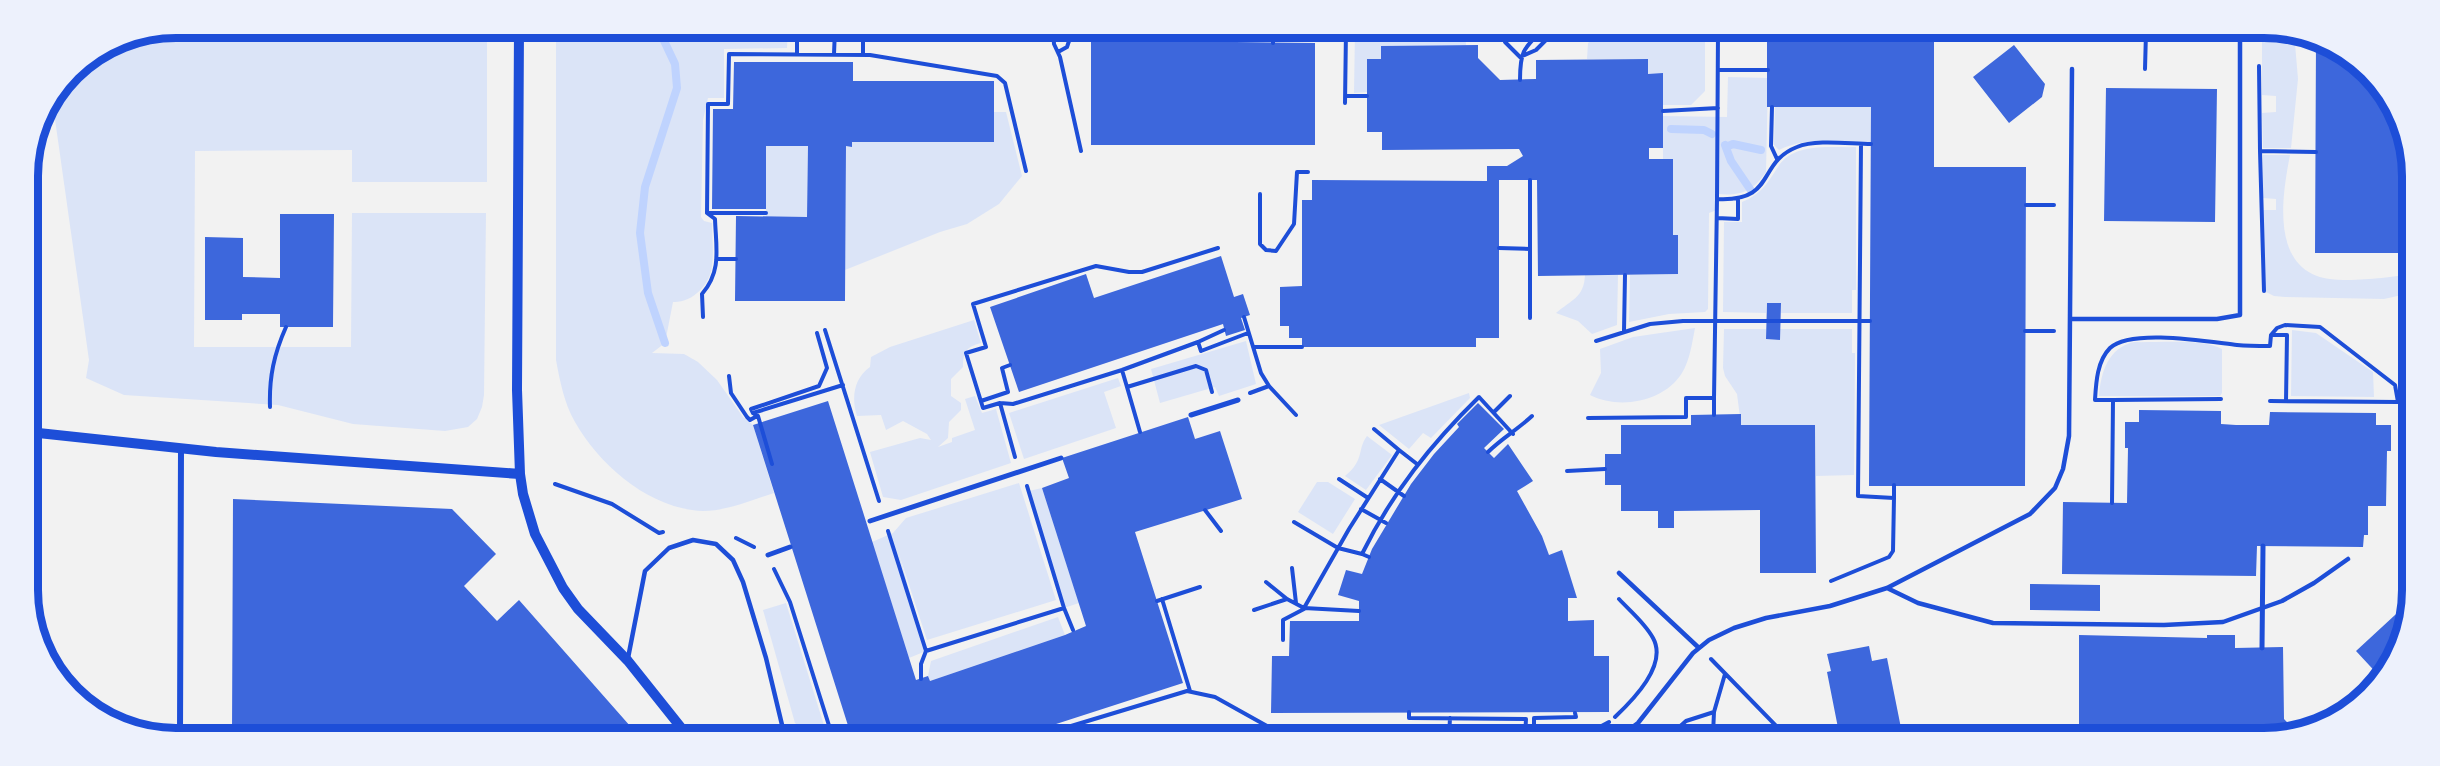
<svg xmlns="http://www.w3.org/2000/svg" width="2440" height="766" font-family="Montserrat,sans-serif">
  <rect width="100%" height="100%" fill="#f2f2f2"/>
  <path fill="#dbe4f7" d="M176 27 487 28V182H352V150L195 151 194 347H351L352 213H486L484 395 482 407 477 419 468 427 445 431 353 424 278 405 124 395 86 378 89 360 52 98 71 70 119 38Z
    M556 28H788L787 48 724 49V98H708L703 120 701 217 704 221 712 223C712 237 714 252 712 266 710 285 692 303 673 302L665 343 652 353 684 354 698 362 717 380 743 417 753 425 774 493C752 500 727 511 703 511 650 509 600 466 575 422 564 403 560 381 556 360Z
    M1355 30H1465L1466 45 1382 46 1381 59H1367V92L1354 93Z
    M1601 30 1700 31 1705 36V91L1691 105H1663V74H1648V59H1587L1588 43Z
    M2262 32H2294L2298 79 2291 148H2263L2262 113 2276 112V96L2262 95Z
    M1728 77 1768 78 1766 172C1752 192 1741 196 1717 194V210L1709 213 1708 309 1705 312 1669 314 1629 322 1630 275 1678 274V235H1673V159H1663V116L1727 117Z
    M1775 107H1871V144C1838 144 1810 135 1779 150L1774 145Z
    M994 112H1006L1022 176 999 204 967 224 940 232 845 270 846 146H852V142H994Z
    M766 146H808L807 217H766Z
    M1856 147V290H1852V313H1781V303H1767L1766 313 1723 312 1724 222H1742V202C1761 194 1767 184 1778 167 1793 142 1831 148 1856 147Z
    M2263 155H2290C2283 191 2271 259 2317 276 2336 284 2388 278 2410 274V289L2402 295 2384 299 2285 297 2274 296 2264 291 2263 210H2276V199L2263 198Z
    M1585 275H1618L1617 325 1592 334 1578 321 1556 313C1571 300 1584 298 1585 275Z
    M974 320 981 343C966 347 963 352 963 367L951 379V396L961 403V410L949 422 948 438 938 447 952 442V438L975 430 965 399 975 396 982 413 996 409 1011 463 901 500 883 497 870 452 920 438 931 440 927 434 903 421 886 430 881 415 857 416C851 398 854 378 870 367L871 357 890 347Z
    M1695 328C1692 343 1690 360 1682 373 1664 402 1619 410 1590 395L1601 373 1600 349 1633 337Z
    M1724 329H1766V339L1780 340V329H1852V353H1855L1854 475 1816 476 1815 425H1741L1737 394 1725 376 1723 368Z
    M2292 330 2316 333 2373 372 2374 397 2291 396Z
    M1246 341 1256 384 1219 396 1215 387 1160 403 1151 369Z
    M2134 342C2156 343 2203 338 2222 349V393L2220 396H2099C2101 372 2108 348 2134 342Z
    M1118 378 1121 386 1104 392 1116 428 1024 459 1009 413Z
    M1469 393 1470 398 1431 438 1423 433 1409 449 1379 425Z
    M1367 436 1392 455 1366 490 1345 476C1365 460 1357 449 1367 436Z
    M1317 482H1328L1355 499 1333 534 1298 512Z
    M1019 483 1056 600 927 640 899 554 926 651 909 658 872 542 893 533 906 518Z
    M1042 488 1079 603 1064 608 1029 491Z
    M786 603 827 735H809L795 723 763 610Z
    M1058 617 1065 635 930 681 928 676 931 661Z"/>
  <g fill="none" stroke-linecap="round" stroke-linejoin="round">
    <path stroke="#bfd3fe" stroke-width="8" d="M658 28 675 64 677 88 645 187 640 233 648 293 665 343
      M1671 129 1704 130 1712 134
      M1725 145 1731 161 1750 189
      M1726 147 1733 144 1761 150"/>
  </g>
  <path fill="#3d67dc" d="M1165 33H1236L1235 42 1315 43V145H1091V42H1165Z
    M1775 34H1818V40H1866V34H1909V40H1934V167H2026L2025 486H1869L1871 107H1767V40H1775Z
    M2316 40 2376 77 2410 147V253H2315Z
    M1478 45V58L1500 80 1536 79V60L1648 59V74L1663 73V148H1649V159H1673V235H1678V274L1538 276 1537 180H1499V338H1476V347H1302V338H1289V326H1280V287L1302 286V200H1312V180L1487 181V166H1507L1523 156 1519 149 1382 150V132H1367V59H1381V46Z
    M2014 45 2045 84 2042 97 2009 123 1973 77Z
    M734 62H853V81H994V142H852V147L846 146 845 301H735L736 216 807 217 808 146H766V209H712L713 109H733Z
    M2106 88 2217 89 2215 222 2104 221Z
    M280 214H334L333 327H280V314H242V320H205V237L243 238V277L280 278Z
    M1221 256 1234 297 1243 294 1250 315 1241 318 1245 330 1226 336 1223 324 1019 392 990 307 1086 274 1094 298Z
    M1767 303H1781L1780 340 1766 339Z
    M828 401 916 680 928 676 930 681 1065 635 1086 626 1042 488 1069 478 1062 458 1188 417 1195 439 1220 431 1242 499 1135 532 1183 683 1019 736 851 735 753 425Z
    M1478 403 1504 429 1484 448 1494 458 1508 444 1533 481 1517 491 1542 536 1549 555 1562 550 1577 598H1568V621L1594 620V656H1609V712L1271 713 1272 656H1289L1290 621H1359V601L1338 595 1346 570 1362 574 1372 549 1411 484 1434 454 1459 427 1457 424Z
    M2139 410 2221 411V424L2236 425H2269L2270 412 2376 413V425H2391V451H2387L2386 506H2368V535H2364L2363 547 2257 546 2256 576 2062 574 2063 502 2127 503 2128 448H2125V422H2139Z
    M1741 414V425H1815L1816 573H1760V510L1674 511V528H1658V511H1621V485H1605V454H1621V425H1691V415Z
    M233 499 452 509 496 554 464 586 497 621 519 600 638 735 232 734Z
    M2030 584 2100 585V611L2030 610Z
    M2408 603V629L2388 673 2382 679 2356 651Z
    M2079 635 2207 638V635H2235V648L2283 647 2284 719 2295 731 2274 739 2079 738Z
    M1869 646 1872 661 1887 658 1903 738H1840L1827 672 1831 671 1827 654Z"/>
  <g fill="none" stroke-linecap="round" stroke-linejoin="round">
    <path stroke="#1d4ed8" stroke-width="4" d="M797 29V54
      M863 29V55
      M1053 29 1054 44 1060 57 1081 151
      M1207 30V33
      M1505 30V42L1520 57 1536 50 1551 35H1588L1593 30
      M1802 35V31
      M1273 43V30
      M1058 52 1067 47 1073 29
      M834 54 835 29
      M2259 66 2260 151 2316 152
      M2145 69 2146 32
      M1718 70H1768
      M1520 80C1520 52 1523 49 1542 30
      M1346 96H1367
      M1345 103 1346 30
      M1772 107 1771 146 1777 159
      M1663 111 1718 108
      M2260 151 2264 291
      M1530 180V318
      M1260 194V244L1266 250 1276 251 1294 224 1297 172H1308
      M1717 199 1718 31
      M2026 205H2054
      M708 213H766
      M1717 218 1738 219V199
      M1499 248 1530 249
      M716 259H736
      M703 317 702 294C722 271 716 248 715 219L707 213 708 104H728L729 54 870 55 997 76 1005 83 1026 171
      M1244 317 1261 373 1269 386 1296 415
      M825 330 879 501
      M1624 331 1625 275
      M2025 331H2054
      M2272 335H2287L2286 401
      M1596 341 1650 324 1683 321H1870
      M1198 342 1224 330
      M1253 347H1302
      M1122 370 1127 387
      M729 376 731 393 747 417 750 420 757 416
      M1250 393 1269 386
      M2113 400 2221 399
      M981 401 1008 392 1002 368 1010 365
      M1000 403 1013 404 1122 370 1198 342 1201 351 1248 333
      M270 407C269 377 274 354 286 327
      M1494 412 1510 396
      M753 413 751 409 819 386 827 368 817 333
      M1714 415V398
      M1588 418 1686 417V398H1714L1717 199C1777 202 1756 163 1797 147 1816 139 1850 144 1871 144
      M1374 429 1399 450
      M1140 432 1127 387 1196 366 1206 370 1212 392
      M1488 452C1502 438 1517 430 1532 416
      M1015 457 1000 403 983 408 966 353 986 347 973 304 1096 266 1129 272H1142L1218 248
      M772 464 758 416 753 413 843 385
      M1567 471 1605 469
      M1339 479 1368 498
      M1380 479 1404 496
      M555 484 612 504 659 533 663 532
      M1894 498V485
      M2112 503 2113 400H2095C2096 383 2097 361 2110 348 2131 328 2210 342 2237 345 2248 346 2259 346 2270 346L2271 335 2277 328 2285 325 2320 327 2395 385 2398 402 2270 401
      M1361 509 1386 523
      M1205 510 1221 531
      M1294 522 1338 548 1362 554
      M888 531 926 651 1064 608 1027 486
      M736 538 754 547
      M1369 557 1362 554C1392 493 1431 444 1479 397L1513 434
      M1292 568 1296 603
      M774 569 790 602 832 735
      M1831 581 1889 557 1893 551 1894 498 1858 496 1861 144
      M1266 582 1287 599 1304 608
      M1162 599 1190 691
      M1157 601 1200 587
      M1064 608 1073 630
      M1254 610 1287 599
      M1359 611 1304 608 1349 529 1399 450 1417 464
      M1283 640V620L1304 609
      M1711 659 1788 738
      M921 679V664L926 651
      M1409 712V718L1526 719 1525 737
      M1615 717C1633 700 1668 665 1653 638 1645 623 1630 611 1619 599
      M1713 734 1714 712 1725 674
      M1038 736 1187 691 1215 697 1267 726 1299 736
      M1357 737 1387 729 1408 737
      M1449 737 1450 718
      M1534 737V718L1576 717 1575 713
      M1572 737 1594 730 1609 722
      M1668 737 1686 721 1714 712"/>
    <path stroke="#1d4ed8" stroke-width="4.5" d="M2070 319H2217L2240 315V32
      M1619 573 1699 648
      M1887 588 1918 603 1993 623 2164 625 2223 622 2282 601 2314 583 2348 559
      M628 658 645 571 669 548 693 540 716 544 733 560 743 582 766 658 783 729
      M775 735 783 729 789 735
      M1134 736C1171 724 1203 726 1239 736
      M1619 737 1638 723 1693 653 1709 640 1734 628 1766 618 1830 606 1887 588 2030 514 2055 488 2063 469 2069 436 2072 69"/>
    <path stroke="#1d4ed8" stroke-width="5" d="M1191 415 1238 400
      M870 521 1061 458
      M768 555 790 547
      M2262 648 2263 546"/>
    <path stroke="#1d4ed8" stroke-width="6" d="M180 734 181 449"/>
    <path stroke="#1d4ed8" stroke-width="10" d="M519 28 517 390 520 474 523 494 535 534 563 588 578 609 628 661 687 735
      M29 432 216 452 520 474"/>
  </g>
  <path d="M0 0H2440V766H0ZM176 38H2264A138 138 0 0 1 2402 176V590A138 138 0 0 1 2264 728H176A138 138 0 0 1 38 590V176A138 138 0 0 1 176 38Z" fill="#edf1fc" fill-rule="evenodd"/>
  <path fill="none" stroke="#1d4ed8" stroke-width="8" d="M176 38H2264A138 138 0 0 1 2402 176V590A138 138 0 0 1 2264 728H176A138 138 0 0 1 38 590V176A138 138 0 0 1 176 38Z"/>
</svg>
